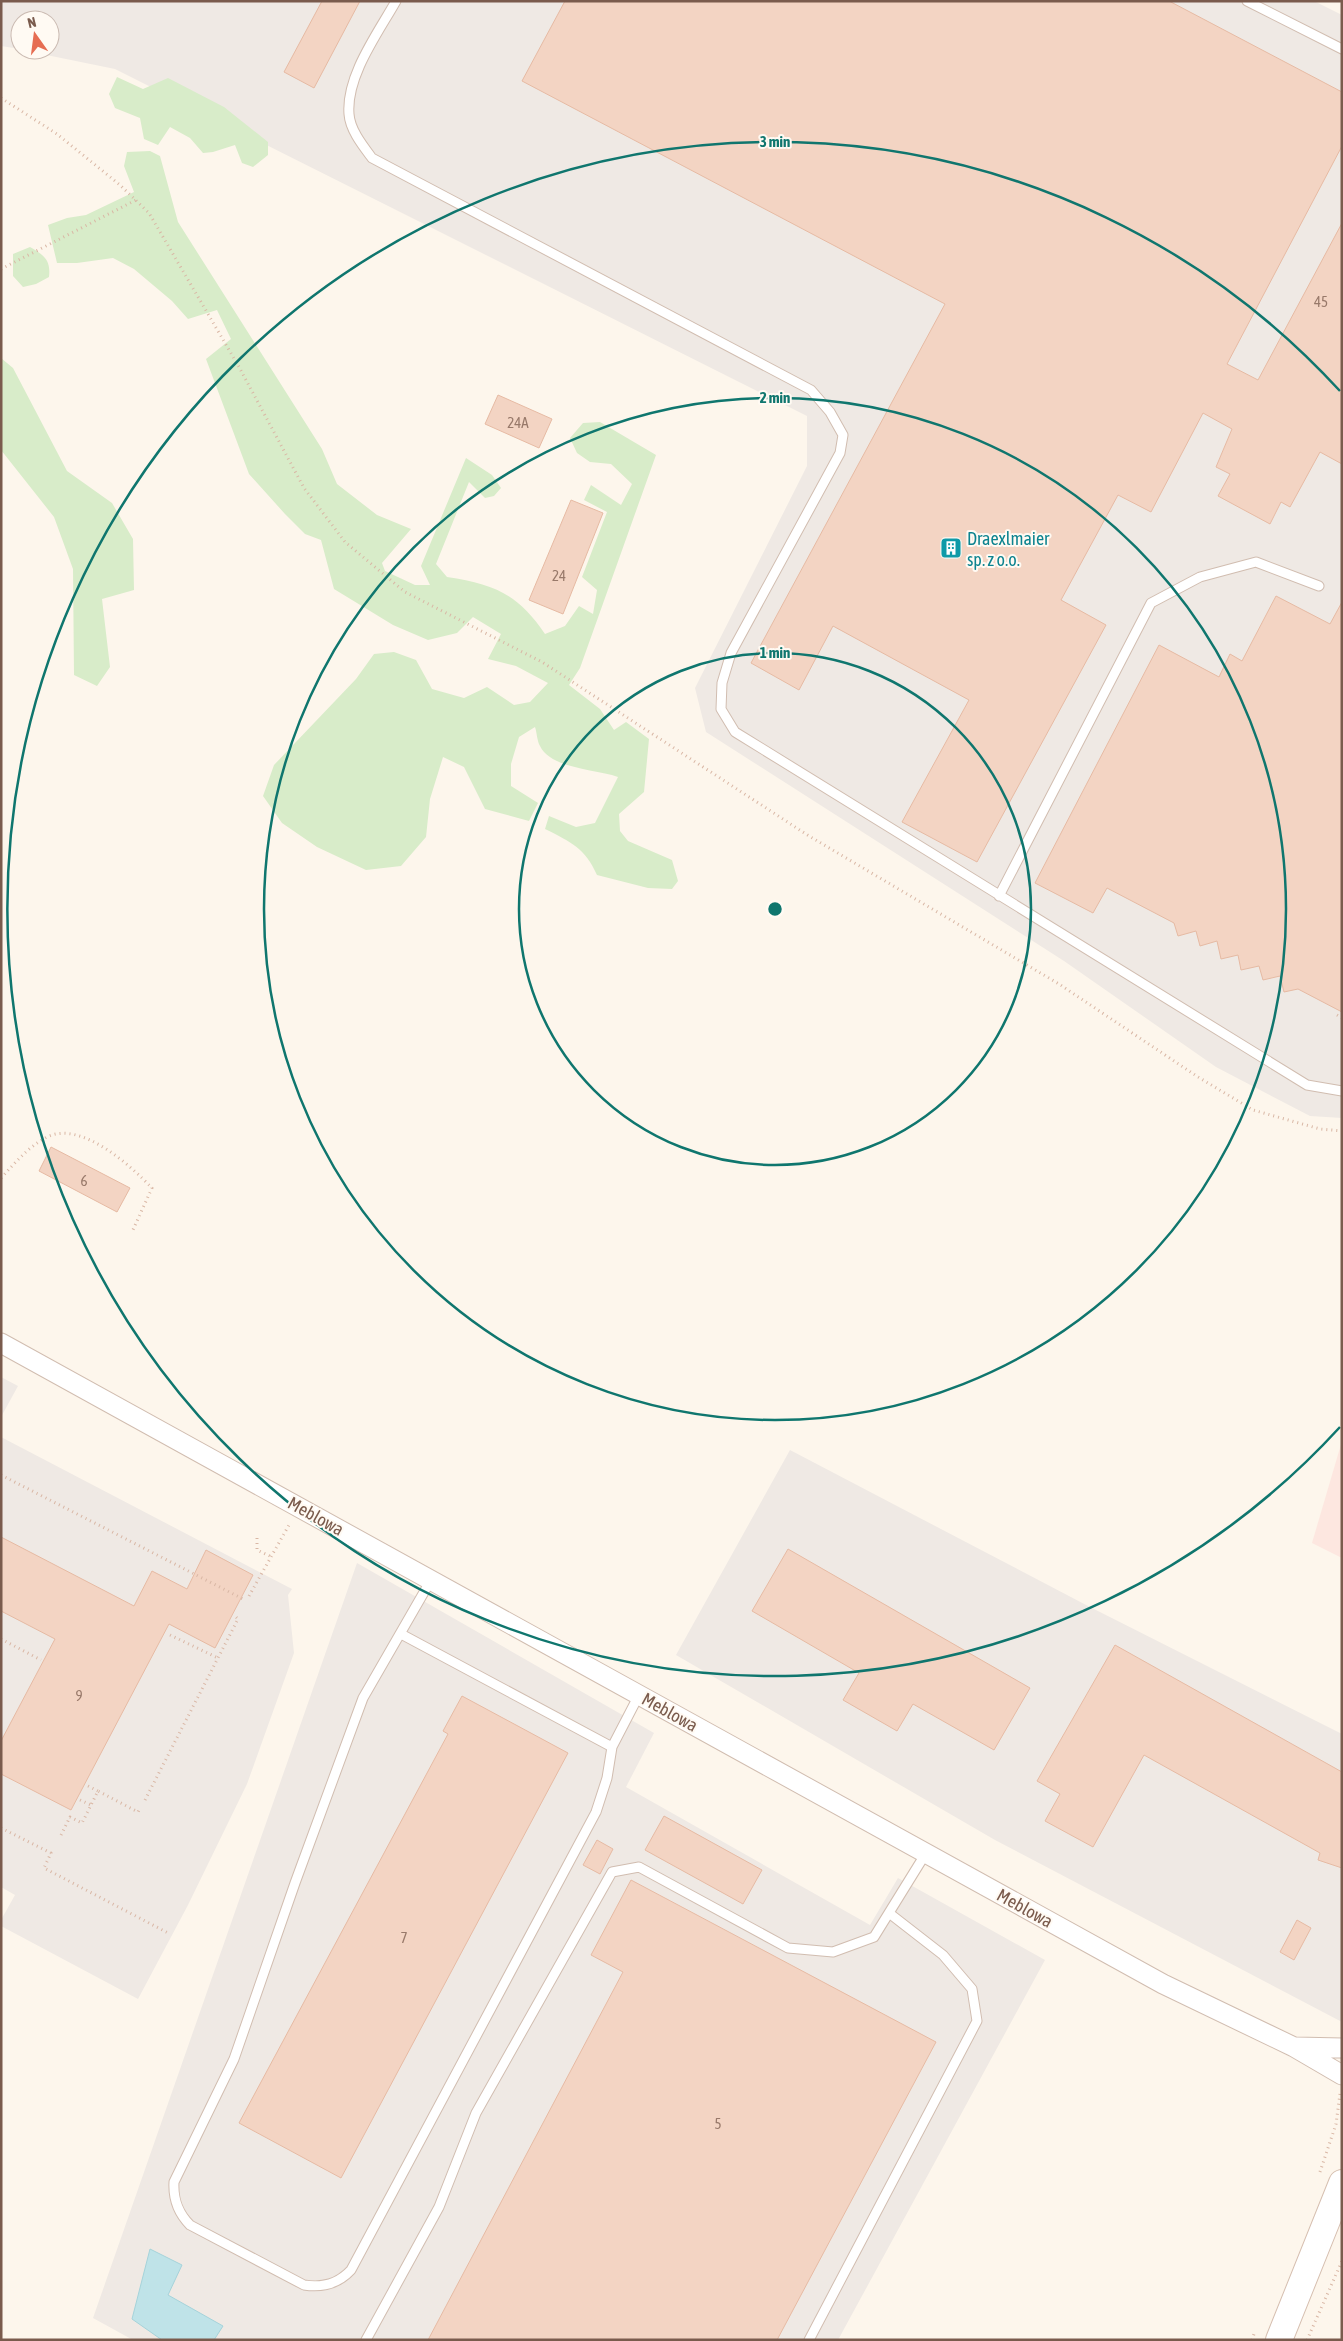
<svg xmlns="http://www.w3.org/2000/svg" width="1343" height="2341" font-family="'Asap Condensed',sans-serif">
  <rect width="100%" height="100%" fill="#fdf6ec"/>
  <path fill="#fde7e0" d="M1342 1441V1558L1312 1543Z"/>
  <path fill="#efe9e4" d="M1 1H1314L1342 15V1118L1310 1116 1216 1067 1064 961 706 732 695 688 807 466V416L115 69 22 50H50V20H20V49L1 46Z
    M1 1377 18 1386 1 1417Z
    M1 1437 292 1589 288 1595 294 1653 247 1784 188 1905 138 1999 1 1926V1920L15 1895 1 1887Z
    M790 1450 1088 1606 1342 1734V2022L995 1840 676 1655Z
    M357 1563 654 1733 626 1787 870 1925 898 1878 1045 1960 838 2340H133L93 2318Z"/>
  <path fill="#d8ecc9" d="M117 77 143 89 168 78 224 107 268 142V155L253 167 242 163 235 145 213 152 203 153 190 138 170 127 158 145 144 139 140 118 115 108 109 94Z
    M150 151 160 156 178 222 322 449 337 484 377 515 411 529 382 563 385 571 415 585H430L421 566 466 458 492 475 501 488 494 496 485 498 469 482 436 564 447 577C494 584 518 594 545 634L565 626 579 606 593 614 597 590 582 577 607 512 584 500 591 485 621 505 632 484 611 464 590 462 577 453 570 438 583 423 600 422 656 455 580 668 569 685 600 709 614 730 626 722 649 739 644 792 619 814 620 831 628 841 672 860 678 881 672 889 648 888 597 875C585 848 571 842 545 829L549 816 576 827 595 823 618 777C596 769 551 769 540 746 537 741 537 733 535 727L519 737 511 764V786L538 803 529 821 485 809 464 767 443 757 430 799 426 837 401 866 366 870 317 847 282 823 263 796 274 765 356 679 374 654 394 652 416 660 432 689 464 698 487 687 514 705 530 702 548 683 516 666 488 659 501 634 473 617 457 633 428 640 393 625 334 589 321 540 305 534 285 514 249 474 206 359 231 339 217 310 188 319 172 301 134 269 113 258 77 263H57L48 225 67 218 86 215 134 192 124 166 127 152Z
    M30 247C44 255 51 260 49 277L36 284 23 287 13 276V254Z
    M1 358 13 368 67 471 112 503 133 539 134 590 102 599 110 667 97 686 74 675 73 569 54 517 1 450Z"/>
  <path fill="#bfe3e8" stroke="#a5d3da" d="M150 2249 182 2265 168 2295 223 2326 214 2340H162L132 2319Z"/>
  <path fill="#f3d4c3" stroke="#e6baa3" d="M322 1H360L314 88 284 72Z
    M565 1H1169L1342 92V146L1227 364 1258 380 1342 223V464L1320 452 1290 507 1281 502 1270 524 1218 496 1230 474 1216 467 1232 429 1203 413 1151 512 1118 495 1061 600 1106 625 977 862 902 822 969 700 833 626 799 690 751 663 945 304 522 81Z
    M498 395 552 419 539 448 485 424Z
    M571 500 603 513 563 614 529 600Z
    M1276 596 1330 624 1342 602V1012L1298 989 1284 992 1280 976 1263 980 1259 966 1241 970 1238 955 1221 959 1217 941 1200 946 1196 931 1178 936 1174 923 1107 888 1093 913 1035 883 1159 645 1219 677 1230 654 1242 661Z
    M51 1147 130 1188 117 1212 39 1171Z
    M1 1537 134 1606 152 1571 187 1589 206 1550 253 1575 215 1648 169 1624 71 1810 1 1774V1741L55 1639 1 1611Z
    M788 1549 1030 1688 994 1750 913 1704 897 1731 843 1700 859 1673 752 1611Z
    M1115 1645 1342 1772V1868L1318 1860 1320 1853 1144 1755 1093 1847 1045 1821 1060 1794 1037 1781Z
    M462 1696 568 1753 341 2178 239 2123 448 1734 443 1731Z
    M664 1816 762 1870 743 1904 645 1850Z
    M597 1840 613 1849 600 1874 583 1865Z
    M631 1880 936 2042 777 2340H428L623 1972 591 1955Z
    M1297 1920 1311 1928 1294 1960 1280 1952Z"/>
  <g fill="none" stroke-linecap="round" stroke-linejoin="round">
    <g stroke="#d1bdb0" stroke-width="11">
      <path id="lane" d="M396 1C378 33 346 76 349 114 350 130 363 146 372 158L811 390 830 412 843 435 840 453 731 653 722 683 721 709 735 732 1307 1085 1342 1091
        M1247 1 1342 49
        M999 896 1151 603 1200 577 1256 562 1319 586
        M431 1580 363 1698 295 1883 234 2059 174 2182C173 2200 178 2213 190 2225L304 2285C323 2288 338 2284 351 2270L596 1812 607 1778 612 1747 639 1695
        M401 1634 612 1747
        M366 2340 439 2207 476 2113 612 1872 639 1867 788 1948 833 1952 874 1937 926 1853
        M809 2340 977 2021 972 1989 943 1955 889 1913"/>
    </g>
    <g stroke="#d1bdb0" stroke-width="21">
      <path id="street" d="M1 1343 1163 1984 1294 2047 1342 2075
        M1296 2047 1342 2048"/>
    </g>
    <g stroke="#d6bfb0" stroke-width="28">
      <path id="secondary" d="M1279 2340 1342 2183"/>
    </g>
    <path stroke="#d9b7a5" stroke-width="3" stroke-dasharray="1 4" stroke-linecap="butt" d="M1 98 57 134 120 185 149 213 239 367 304 488 345 542 405 592 542 662 809 836 1059 984 1198 1077 1253 1110 1320 1129 1342 1131
      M1 269 136 200
      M1337 1015 1342 1018
      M1 1178C16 1162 28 1147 47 1137 81 1120 131 1166 152 1188L132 1232
      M1 1475 245 1600
      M257 1538V1550L272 1557
      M249 1596 289 1525
      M170 1635 218 1658
      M1 1639 41 1660
      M88 1786 98 1791
      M80 1800 91 1805
      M145 1800 238 1619 236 1617
      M1 1828 51 1853 44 1868 170 1934
      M61 1835 70 1817 82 1823 98 1791 138 1812 140 1808
      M1320 2172 1336 2124 1340 2094
      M1252 2340 1255 2331
      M1307 2340 1342 2261"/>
    <use href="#lane" stroke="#fff" stroke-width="9"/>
    <use href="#street" stroke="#fff" stroke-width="19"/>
    <use href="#secondary" stroke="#fff" stroke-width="26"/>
  </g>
  <g fill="none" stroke="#0f766e" stroke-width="2.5">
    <circle cx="775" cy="909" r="256"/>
    <circle cx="775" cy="909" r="511"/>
    <path d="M1340 1427A767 767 0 1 1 1340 391"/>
  </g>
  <defs>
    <g id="building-square" transform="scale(1.125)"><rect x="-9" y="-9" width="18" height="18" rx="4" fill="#0f9aa8" stroke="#fffaf3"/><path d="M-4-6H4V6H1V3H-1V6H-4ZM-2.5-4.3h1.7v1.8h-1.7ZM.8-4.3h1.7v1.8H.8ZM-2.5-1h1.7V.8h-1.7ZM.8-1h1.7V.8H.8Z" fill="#fff"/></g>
  </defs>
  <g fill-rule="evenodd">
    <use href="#building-square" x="951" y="548"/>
  </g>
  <g text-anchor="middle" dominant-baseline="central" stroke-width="4" stroke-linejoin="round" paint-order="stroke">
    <g font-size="15" fill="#98796a">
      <text x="1321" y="301">45</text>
      <text x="518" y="422">24A</text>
      <text x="559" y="575">24</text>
      <text x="84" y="1180">6</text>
      <text x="79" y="1695">9</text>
      <text x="404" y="1937">7</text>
      <text x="718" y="2123">5</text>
    </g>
    <g font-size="18" fill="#0d838f" stroke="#fffaf3" text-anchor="start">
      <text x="967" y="538">Draexlmaier<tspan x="967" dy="21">sp. z o.o.</tspan></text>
    </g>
    <g font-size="18" fill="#7a5b4d" stroke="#fffaf3">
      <text transform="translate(316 1516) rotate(29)">Meblowa</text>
      <text transform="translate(670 1712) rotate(29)">Meblowa</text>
      <text transform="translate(1025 1908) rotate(29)">Meblowa</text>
    </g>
  </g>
  <circle cx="775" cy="909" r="8" fill="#0f766e" stroke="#fffaf3" stroke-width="2.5"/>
  <g font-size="15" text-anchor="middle" font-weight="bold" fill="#0f766e" stroke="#fffaf3" stroke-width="4" stroke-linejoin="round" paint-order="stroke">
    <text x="775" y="147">3 min</text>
    <text x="775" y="403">2 min</text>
    <text x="775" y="658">1 min</text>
  </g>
  <rect width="1343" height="2341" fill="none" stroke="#7a5b4d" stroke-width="5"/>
  <g transform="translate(35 35) rotate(346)"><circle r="24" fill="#fffaf3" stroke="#cabab1"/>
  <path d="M0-4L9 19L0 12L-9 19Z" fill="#e66d52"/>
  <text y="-8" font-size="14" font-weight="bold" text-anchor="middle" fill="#7a5b4d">N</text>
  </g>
</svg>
